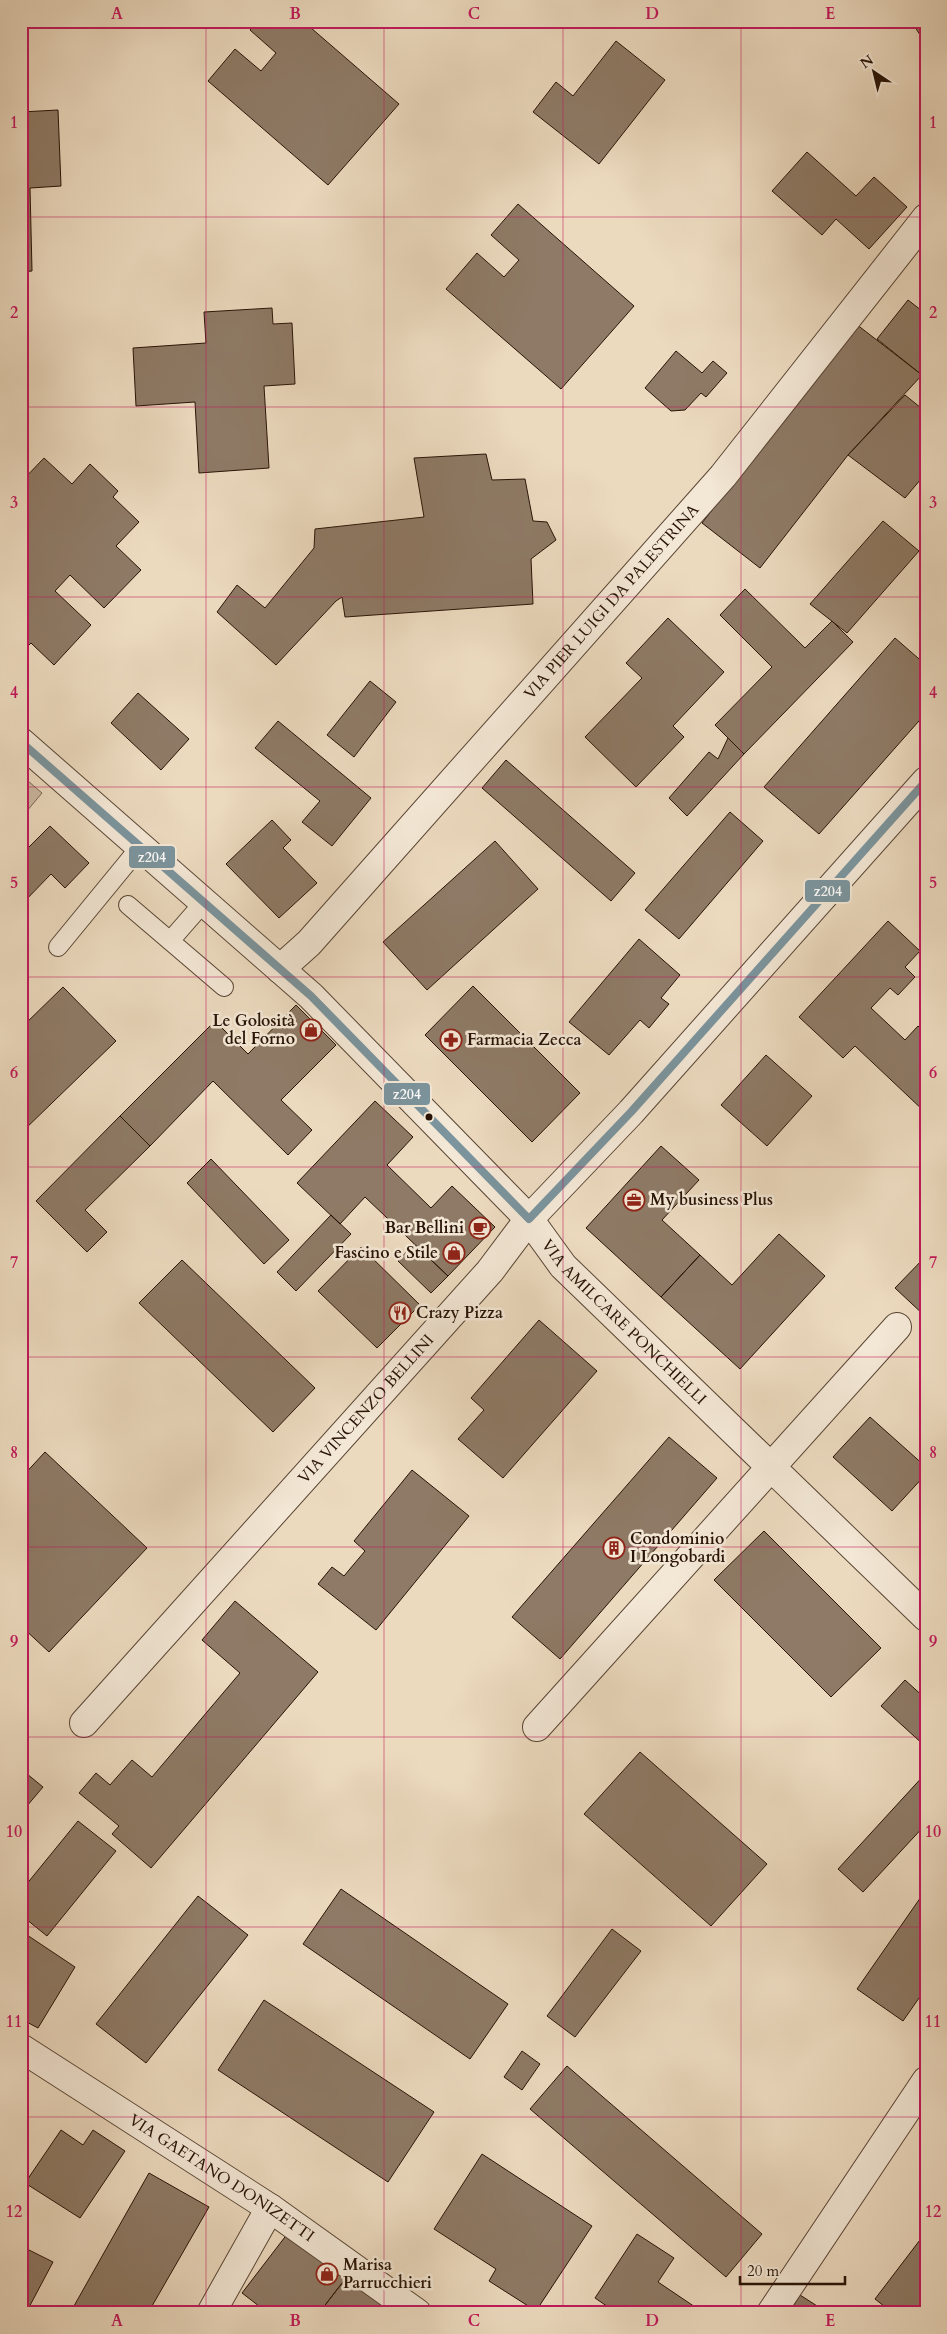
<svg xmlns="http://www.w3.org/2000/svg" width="947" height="2334" font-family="Cardo,serif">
  <rect width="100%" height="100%" fill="#ecdabf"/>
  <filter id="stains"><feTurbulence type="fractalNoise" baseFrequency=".004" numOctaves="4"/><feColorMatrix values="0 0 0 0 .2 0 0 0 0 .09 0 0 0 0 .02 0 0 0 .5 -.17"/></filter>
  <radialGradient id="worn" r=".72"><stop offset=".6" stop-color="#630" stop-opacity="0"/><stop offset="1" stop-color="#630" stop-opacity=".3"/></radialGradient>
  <path fill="#cbb8a0" stroke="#7a6653" d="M21 775 42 793 21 818Z"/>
  <path fill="#8e7a66" stroke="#281306" d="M258 21H303L399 104 328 185 208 81 235 49 261 71 276 53 250 30Z
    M911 21H926V44Z
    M616 41 665 80 599 164 533 112 556 82 573 96Z
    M58 110 61 186 30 188 32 271 21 272V112Z
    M807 152 856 196 874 177 907 207 869 249 836 219 822 235 772 191Z
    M518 204 634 306 561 389 446 289 477 253 504 277 519 260 491 235Z
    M908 300 926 314V370L922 375 877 339Z
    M272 308 273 324 292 323 295 384 264 386 269 468 199 473 195 402 136 406 133 348 206 343 204 312Z
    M856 324 922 375 848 455 760 568 702 523Z
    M676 351 702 373 713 361 727 373 706 397 701 393 685 410 671 411 645 388Z
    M905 395 926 412V473L905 498 848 455Z
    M486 454 492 480 525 479 533 521 547 522 556 540 531 559 533 604 345 617 342 597 336 601 276 665 217 612 237 585 265 608 314 548 315 529 424 517 414 458Z
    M44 458 72 484 90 464 118 491 113 497 139 522 116 546 141 570 104 608 70 575 55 591 91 625 54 665 31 643 21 653V512L24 510 21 508V482Z
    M883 521 919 551 847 633 810 604Z
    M745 589 805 648 832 621 853 642 744 754 715 725 772 667 720 615Z
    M668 618 724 672 673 726 684 737 636 787 585 737 642 678 626 663Z
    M895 638 926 665V713L819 834 764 787Z
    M370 681 396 702 354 757 327 735Z
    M138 693 189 739 161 770 111 723Z
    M278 721 371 798 332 846 302 822 320 801 255 748Z
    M728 738 744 754 687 816 669 798 709 752 718 759Z
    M506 760 635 873 611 901 482 788Z
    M730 812 763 841 679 939 645 910Z
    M272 820 291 840 283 848 317 883 279 918 226 864Z
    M50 826 89 863 65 888 51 874 21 905V855Z
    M495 841 538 889 427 990 383 942Z
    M888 921 920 951 905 967 915 977 898 995 890 988 871 1008 905 1040 918 1026 926 1033V1113L855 1046 843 1058 799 1017Z
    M639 939 680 975 661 998 669 1004 649 1028 640 1020 609 1055 569 1022Z
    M473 986 580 1093 532 1142 425 1035Z
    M63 987 116 1041 21 1133V1028Z
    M296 1005 336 1045 281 1100 312 1130 288 1155 213 1081 150 1146 120 1116 215 1021 248 1054Z
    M766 1055 812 1096 767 1146 721 1105Z
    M375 1101 413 1137 387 1165 431 1208 452 1186 495 1227 448 1276 365 1197 340 1224 297 1183Z
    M120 1116 150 1146 85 1210 107 1232 87 1252 36 1201Z
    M661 1146 699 1180 662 1220 700 1255 661 1297 586 1228Z
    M211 1159 289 1240 264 1264 187 1183Z
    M331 1215 351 1234 296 1291 277 1272Z
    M779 1234 825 1276 740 1369 661 1297 700 1255 732 1285Z
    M414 1244 448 1276 431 1293 398 1261Z
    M361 1247 420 1305 377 1348 318 1291Z
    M926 1256V1317L895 1288Z
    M182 1260 315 1388 273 1432 139 1303Z
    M539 1320 597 1371 503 1478 458 1439 484 1410 471 1398Z
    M870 1417 926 1467V1474L892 1511 833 1457Z
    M669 1437 717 1478 560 1659 512 1617Z
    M45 1452 147 1548 49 1652 21 1626V1514L28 1507 21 1501V1478Z
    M412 1470 469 1516 376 1630 318 1584 332 1567 344 1576 365 1551 354 1541Z
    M764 1531 881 1648 831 1697 714 1580Z
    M235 1601 318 1672 151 1868 112 1834 119 1826 79 1793 96 1773 110 1785 132 1760 152 1777 240 1673 202 1640Z
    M905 1680 926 1699V1747L881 1706Z
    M640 1752 767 1864 711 1926 584 1814Z
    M21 1769 43 1787 21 1813Z
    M926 1773V1824L863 1892 838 1869Z
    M78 1821 116 1851 47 1936 21 1915V1891Z
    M341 1889 508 2004 470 2059 303 1944Z
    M923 1894 926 1896V1988L903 2021 857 1989Z
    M198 1896 248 1935 146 2063 96 2024Z
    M612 1929 641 1951 575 2037 547 2016Z
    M21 1931 75 1967 38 2028 21 2019Z
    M264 2000 434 2112 388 2182 218 2070Z
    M522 2051 540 2064 522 2090 504 2077Z
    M567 2066 762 2234 726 2277 530 2109Z
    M61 2130 83 2145 93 2130 125 2151 80 2218 25 2183Z
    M482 2154 592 2226 536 2311 489 2281 496 2269 434 2229Z
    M149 2173 209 2207 148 2313H70Z
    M926 2232V2313H893L875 2299Z
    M288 2233 346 2278 319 2313H289L285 2310 283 2313H268L242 2293Z
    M637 2234 674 2258 658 2282 704 2313H617L595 2298Z
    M21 2246 53 2262 26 2313H21Z
    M346 2278 392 2313H319Z
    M800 2295 828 2313H789Z"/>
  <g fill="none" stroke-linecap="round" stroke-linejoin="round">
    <g stroke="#594534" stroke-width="20">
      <path id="service" d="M128 905 224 987
        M170 941 204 902
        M58 947 140 847"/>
    </g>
    <g stroke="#594534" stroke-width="30">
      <g id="minor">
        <path id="s1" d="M21 742 311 996 529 1219 563 1266 926 1617"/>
        <path id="s2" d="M280 969 309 943 723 476 926 218"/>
        <path id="s3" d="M84 1723 490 1271 529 1219 631 1112 926 781"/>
        <path d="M537 1727 897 1327"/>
        <path id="s4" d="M21 2048 270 2208 417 2313"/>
        <path d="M211 2313 270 2208"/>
        <path d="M771 2313 926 2081"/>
      </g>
    </g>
    <use href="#service" stroke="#f3e7d5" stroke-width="18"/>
    <use href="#minor" stroke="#f3e7d5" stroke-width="28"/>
    <g stroke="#f3e7d5" stroke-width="11">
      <path id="bus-1" d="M21 742 311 996 529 1219
        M529 1219 631 1112 926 781"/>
    </g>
    <use href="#bus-1" stroke="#7b949d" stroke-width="8"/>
  </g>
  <path fill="none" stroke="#c2185b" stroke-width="1" stroke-opacity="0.55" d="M206 21V2313M384 21V2313M563 21V2313M741 21V2313M21 217H926M21 407H926M21 597H926M21 787H926M21 977H926M21 1167H926M21 1357H926M21 1547H926M21 1737H926M21 1927H926M21 2117H926"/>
  <defs>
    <g id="shop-ring" transform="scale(1.125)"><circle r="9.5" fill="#f3e7d5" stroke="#8f2418" stroke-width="1.5"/><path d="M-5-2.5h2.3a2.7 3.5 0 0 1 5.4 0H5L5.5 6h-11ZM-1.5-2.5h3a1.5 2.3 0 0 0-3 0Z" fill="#8f2418"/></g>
    <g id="pharmacy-ring" transform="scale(1.125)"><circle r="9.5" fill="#f3e7d5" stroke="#8f2418" stroke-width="1.5"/><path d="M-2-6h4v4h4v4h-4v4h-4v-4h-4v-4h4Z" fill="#8f2418"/></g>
    <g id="office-ring" transform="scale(1.125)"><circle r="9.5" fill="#f3e7d5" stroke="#8f2418" stroke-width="1.5"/><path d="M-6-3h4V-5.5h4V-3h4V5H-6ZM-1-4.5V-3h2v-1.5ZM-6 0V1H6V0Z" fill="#8f2418"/></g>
    <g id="cafe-ring" transform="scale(1.125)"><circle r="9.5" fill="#f3e7d5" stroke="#8f2418" stroke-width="1.5"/><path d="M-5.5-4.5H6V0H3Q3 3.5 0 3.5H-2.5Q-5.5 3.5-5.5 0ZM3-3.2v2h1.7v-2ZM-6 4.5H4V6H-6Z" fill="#8f2418"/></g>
    <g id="restaurant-ring" transform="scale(1.125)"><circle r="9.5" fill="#f3e7d5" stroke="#8f2418" stroke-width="1.5"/><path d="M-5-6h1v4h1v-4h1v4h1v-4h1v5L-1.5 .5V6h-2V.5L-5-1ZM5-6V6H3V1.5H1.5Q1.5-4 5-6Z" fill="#8f2418"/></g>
    <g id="building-ring" transform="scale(1.125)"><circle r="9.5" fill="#f3e7d5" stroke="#8f2418" stroke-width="1.5"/><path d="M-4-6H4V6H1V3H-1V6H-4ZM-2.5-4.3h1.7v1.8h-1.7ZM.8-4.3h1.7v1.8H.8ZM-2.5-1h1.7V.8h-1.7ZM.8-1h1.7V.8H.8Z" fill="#8f2418"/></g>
  </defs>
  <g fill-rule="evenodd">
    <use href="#shop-ring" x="311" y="1030"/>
    <use href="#pharmacy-ring" x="451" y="1040"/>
    <use href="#office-ring" x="634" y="1200"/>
    <use href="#cafe-ring" x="480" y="1228"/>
    <use href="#shop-ring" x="454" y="1253"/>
    <use href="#restaurant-ring" x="400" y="1313"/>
    <use href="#building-ring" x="614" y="1548"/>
    <use href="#shop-ring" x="327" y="2274"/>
  </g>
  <circle fill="#281306" stroke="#f3e7d5" stroke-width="2" cx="429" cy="1117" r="4.5"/>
  <g text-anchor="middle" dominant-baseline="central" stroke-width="5" stroke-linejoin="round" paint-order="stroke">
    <g font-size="16" fill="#281306" stroke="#f3e7d5">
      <text stroke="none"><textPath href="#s2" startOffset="495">VIA PIER LUIGI DA PALESTRINA</textPath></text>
      <text stroke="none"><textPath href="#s1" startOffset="838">VIA AMILCARE PONCHIELLI</textPath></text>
      <text stroke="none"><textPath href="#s3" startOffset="422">VIA VINCENZO BELLINI</textPath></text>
      <text stroke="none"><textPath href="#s4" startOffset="239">VIA GAETANO DONIZETTI</textPath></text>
    </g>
    <g font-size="16" font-weight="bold" fill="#281306" stroke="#f3e7d5" text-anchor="start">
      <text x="295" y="1021" text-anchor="end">Le Golosità<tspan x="295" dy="18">del Forno</tspan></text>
      <text x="467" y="1040">Farmacia Zecca</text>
      <text x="650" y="1200">My business Plus</text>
      <text x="464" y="1228" text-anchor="end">Bar Bellini</text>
      <text x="438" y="1253" text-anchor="end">Fascino e Stile</text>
      <text x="416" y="1313">Crazy Pizza</text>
      <text x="630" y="1539">Condominio<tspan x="630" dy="18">I Longobardi</tspan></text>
      <text x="343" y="2265">Marisa<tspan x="343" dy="18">Parrucchieri</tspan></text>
    </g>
  </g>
  <g stroke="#f3e7d5" stroke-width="2">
    <rect x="128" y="845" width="48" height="24" rx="5" fill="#7b949d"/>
    <rect x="804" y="879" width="47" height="24" rx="5" fill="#7b949d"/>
    <rect x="383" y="1082" width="48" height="24" rx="5" fill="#7b949d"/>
  </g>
  <g font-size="14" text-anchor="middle" font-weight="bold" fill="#fff">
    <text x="152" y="862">z204</text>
    <text x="828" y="896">z204</text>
    <text x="407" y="1099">z204</text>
  </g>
  <rect width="947" height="2334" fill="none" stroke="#ecdabf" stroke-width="55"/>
  <g transform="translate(874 72) rotate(325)" stroke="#f3e7d5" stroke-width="4" paint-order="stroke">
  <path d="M0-4L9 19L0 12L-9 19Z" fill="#281306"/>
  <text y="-8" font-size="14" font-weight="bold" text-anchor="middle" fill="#281306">N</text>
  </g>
  <path d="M740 2276v8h105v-8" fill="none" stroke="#281306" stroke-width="2.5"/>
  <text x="747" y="2276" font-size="15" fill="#281306" stroke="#f3e7d5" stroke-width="4" paint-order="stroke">20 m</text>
  <rect x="28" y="28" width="892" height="2278" fill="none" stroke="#c2185b" stroke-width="2"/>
  <g font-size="16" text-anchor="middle" font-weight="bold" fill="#c2185b">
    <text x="117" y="19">A</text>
    <text x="295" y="19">B</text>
    <text x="474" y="19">C</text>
    <text x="652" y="19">D</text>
    <text x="830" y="19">E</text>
    <text x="14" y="128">1</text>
    <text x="933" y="128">1</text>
    <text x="14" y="318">2</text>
    <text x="933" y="318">2</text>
    <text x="14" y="508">3</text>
    <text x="933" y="508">3</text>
    <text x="14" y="698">4</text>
    <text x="933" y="698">4</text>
    <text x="14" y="888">5</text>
    <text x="933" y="888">5</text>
    <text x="14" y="1078">6</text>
    <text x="933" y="1078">6</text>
    <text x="14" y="1268">7</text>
    <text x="933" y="1268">7</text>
    <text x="14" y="1458">8</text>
    <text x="933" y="1458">8</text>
    <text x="14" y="1647">9</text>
    <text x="933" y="1647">9</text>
    <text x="14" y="1837">10</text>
    <text x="933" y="1837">10</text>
    <text x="14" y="2027">11</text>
    <text x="933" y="2027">11</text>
    <text x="14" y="2217">12</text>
    <text x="933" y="2217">12</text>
    <text x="117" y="2326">A</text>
    <text x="295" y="2326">B</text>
    <text x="474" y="2326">C</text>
    <text x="652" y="2326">D</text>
    <text x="830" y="2326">E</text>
  </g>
  <rect width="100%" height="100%" filter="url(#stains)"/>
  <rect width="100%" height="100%" fill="url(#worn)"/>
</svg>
